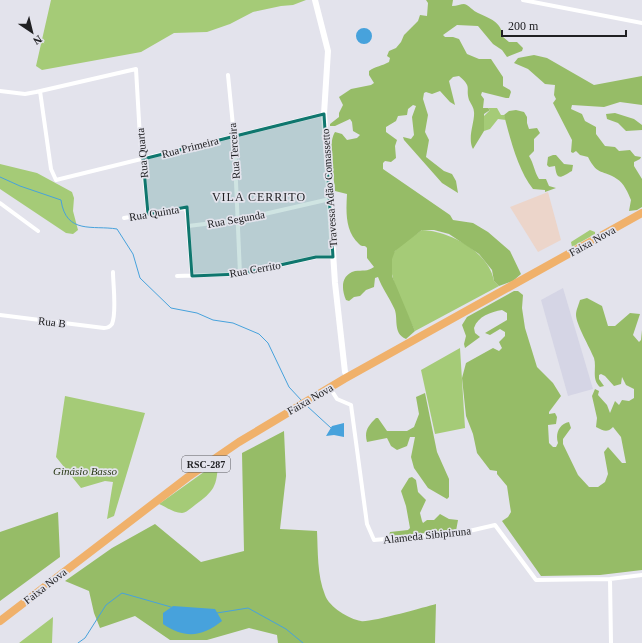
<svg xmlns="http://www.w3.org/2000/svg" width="642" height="643" font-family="Georgia,serif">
  <rect width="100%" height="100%" fill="#e3e3ec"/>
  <path fill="#ecd5ca" d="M548 192 561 240 538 252 510 207Z"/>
  <path fill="#d5d5e5" d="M563 288 593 389 568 396 541 300Z"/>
  <path fill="#a5cb77" d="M51 0H306L293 5 281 6 253 12 230 24 207 32 174 33 141 52 42 70 36 66Z
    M488 108H497L501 115H504L506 120 498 119 490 129 484 131 483 117 490 110Z
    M0 164 37 173 72 192 74 198 73 211 78 230 73 234 66 233 0 189Z
    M422 230C450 231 489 252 494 281L499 286 415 331C407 312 384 273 393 254 396 247 415 235 422 230Z
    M590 230 595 232V234L572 247 571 242Z
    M460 348 465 428 435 434 421 370Z
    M65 396 145 413 114 516 107 519 113 482 105 481 81 488 56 457Z
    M218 462C217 487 214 491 195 505 191 508 186 513 182 513 174 513 166 507 159 504Z
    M53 617 52 643H19Z"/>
  <path fill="#96bc67" d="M426 0H453L452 6C457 6 461 4 464 4 469 5 473 11 478 13 490 19 501 21 503 37L509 42H517L523 48 522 51 507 57 502 50 493 44 478 26 457 25 443 35 445 37H453L459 39 467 54 479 59H491L503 77V86L510 90 511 92 509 98H506L482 92 481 95 484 99 483 108H488L490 110 484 114V131L473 149C467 138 475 122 474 112 474 108 471 104 469 100 465 87 473 88 459 76L453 77 449 81 455 105 450 102 440 91 432 94 426 92 424 93 423 99 428 115 425 132 429 140 426 157 444 171 452 174 456 181 458 193 442 183 404 140 403 137 411 139 414 135 412 117 416 106 413 105 408 109 407 115 398 116 396 121 386 127V132L397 140 395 146 396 158 391 162 385 161 383 163V169L450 215 453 220 473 223 488 232 510 251 521 274 513 281 499 286 494 281 492 270 479 254 449 234 434 230H422L395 251 392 259V276L415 331 406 339C392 333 399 317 394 308 389 297 382 288 378 277L375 278 374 287 366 290 360 296 354 297 349 301 346 300C341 288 341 275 355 271 363 270 367 272 374 267L367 258V248C364 244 363 248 359 244 345 231 346 212 347 194L335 191C334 175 327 145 335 132L342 134 347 140 357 138 360 135 353 131 352 122 350 119 335 126H330V124L339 117V113L343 105 339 97 351 89 371 85 374 83 369 75V71C376 66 382 66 389 62L390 58 387 56 389 51 396 48 401 42 404 35 418 21 420 15 427 16 428 3Z
    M534 55 547 58 594 85 642 76V105L620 102 604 107 572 105 571 109 582 114 585 121 596 127V134L605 146 615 147 619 151 630 150 635 156 641 157 640 159 634 162V166L642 179V207L637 210 629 211 631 200C628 193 624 183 617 179 603 169 598 177 588 157L580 155 576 151 573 153 571 152 572 140 553 103 556 99 554 95 555 85 545 84 528 69 514 63 518 58Z
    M516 110 524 112 527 117V123L529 129 537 128 540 133 534 139V151L529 156C534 164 534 171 539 179H546L549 186 556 188 545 192V190L533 189C518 170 510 138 504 115L509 111Z
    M615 113 634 119 642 125V130L626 131 618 123 607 119 606 114Z
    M553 155H556L564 164 573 165 572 171C561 177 557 182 555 166L549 167 547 165 548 157Z
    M514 291H518L523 295 522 308 525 328 537 367 553 383 561 396 549 412V414L555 413 557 417 556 424 548 425 549 443 553 447H556L558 443C555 434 559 424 569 422L571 428 563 439V444L578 475 589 487H598L605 482 608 474 604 452 608 447 622 463H626L621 437 613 427C607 433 604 431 596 427L597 418 592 396 595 389 599 391 598 395 607 405 610 413 615 401 619 405 622 400 629 401 634 398V389L626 385 622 377 621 384 614 386 605 376 601 374 599 375V379L604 386 600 387C591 379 597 368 594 358 590 348 576 324 576 315 576 310 579 304 580 300L587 298 602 306 608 326H615L630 313 640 314 633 335 639 342 641 340 642 330V570L600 575 541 576 502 521 508 517 511 512 510 506 507 486 497 474V471L490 470 477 453 473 434 466 416 462 378 466 363 493 348 499 351 502 348 499 342 505 336V332L500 329 490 335 485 333 507 320V313L502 310C491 312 478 316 474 328L475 333 480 337 465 348 464 344 466 336 462 325 467 317Z
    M425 393 437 452 449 479V497L447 499 428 488 414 468 411 457 415 437H410L407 446 397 450 391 446 387 438 367 442C364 431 368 426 376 418H378L387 431H407L414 427 419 414 416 397Z
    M284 431 286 476 280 529 317 531C318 551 317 575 325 595 329 607 349 619 361 621 369 623 425 607 436 604L435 643H278L277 635 249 628 207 640H170L135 616 100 628 94 613 89 591 65 581 112 548 155 524 201 562 244 551 242 453Z
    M412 477 416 480 418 492 426 500 420 513 422 521 423 523 427 520H434L440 514 449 519 458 520 456 531 389 536 390 532 408 530 410 528 406 506 401 491 409 478Z
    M58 512 60 557 0 601V532Z"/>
  <path fill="#47a2dc" d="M356 36a8 8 0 1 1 16 0a8 8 0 1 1-16 0Z
    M344 423V437L334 435 326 436 332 426Z
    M173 606 215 609 222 621C202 637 185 639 163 624V613Z"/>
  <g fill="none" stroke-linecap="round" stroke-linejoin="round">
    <path stroke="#47a2dc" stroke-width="1" d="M0 177 20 186 61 200C66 235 93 225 117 229L133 254 140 278 171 308 197 313 213 320 233 323 259 334 268 343 289 387 302 401
      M307 406 331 428
      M217 613 248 608 286 629 303 643
      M78 643 85 638 106 605 122 593 171 607"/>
    <path stroke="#fff" stroke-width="4" d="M523 0 642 23
      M228 75 234 136 240 274
      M0 91 25 94 36 92 136 69 140 138 148 214
      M40 91 51 169 56 180 324 114
      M0 203 38 231
      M124 218 185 208 187 213 192 276
      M188 226 238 220 330 199
      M177 276 240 274 316 257H333
      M0 315 104 328C107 328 110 327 112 324 117 312 113 285 113 272
      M330 388 337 399 351 405 367 524 374 540 465 532 495 525 536 580 610 579 642 575
      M610 579 611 643"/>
    <path stroke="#fff" stroke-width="6" d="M315 0 328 51 324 114 335 283 345 372 348 377"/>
    <path stroke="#f0b16b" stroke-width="8" d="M0 621 188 477 239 442 344 379 642 213"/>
  </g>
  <path fill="#0f766e" fill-opacity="0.2" stroke="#0f766e" stroke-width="3" stroke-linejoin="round" d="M324 114 333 257H316L240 274 192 276 187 207 148 214 143 159Z"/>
  <g text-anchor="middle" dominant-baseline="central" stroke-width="3.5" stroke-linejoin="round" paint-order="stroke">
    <rect fill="#e3e3ec" stroke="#5a5a5f" stroke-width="1" x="182" y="456" width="48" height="16" rx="3"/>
    <g font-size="10" font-weight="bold" fill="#202023">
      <text x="206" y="464">RSC-287</text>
    </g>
    <g font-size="11" fill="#202023" stroke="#e3e3ec">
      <text transform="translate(190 147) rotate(-14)">Rua Primeira</text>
      <text transform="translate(234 151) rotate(-94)">Rua Terceira</text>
      <text transform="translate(142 153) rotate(-95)">Rua Quarta</text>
      <text transform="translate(329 188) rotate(-94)">Travessa Adão Comassetto</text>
      <text transform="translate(154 213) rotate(-9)">Rua Quinta</text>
      <text transform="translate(236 219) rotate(-10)">Rua Segunda</text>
      <text transform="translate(592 241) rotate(-29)">Faixa Nova</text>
      <text transform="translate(255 269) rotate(-10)">Rua Cerrito</text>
      <text transform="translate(52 322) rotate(7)">Rua B</text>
      <text transform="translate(310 399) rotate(-30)">Faixa Nova</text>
      <text transform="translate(427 535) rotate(-6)">Alameda Sibipiruna</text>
      <text transform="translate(45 586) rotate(-38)">Faixa Nova</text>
    </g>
    <g font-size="11" font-style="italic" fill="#293915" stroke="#e3e3ec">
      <text x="85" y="471">Ginásio Basso</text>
    </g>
    <g font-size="12" letter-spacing="1" fill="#202023" stroke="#e3e3ec">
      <text x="259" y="197">VILA CERRITO</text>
    </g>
  </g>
  <g transform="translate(32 32) rotate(145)" stroke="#e3e3ec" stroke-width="3" paint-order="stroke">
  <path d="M0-3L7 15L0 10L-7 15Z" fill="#202023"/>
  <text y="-6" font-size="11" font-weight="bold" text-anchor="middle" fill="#202023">N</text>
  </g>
  <path d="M502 30v6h124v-6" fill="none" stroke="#202023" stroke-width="2"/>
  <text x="508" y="30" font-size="12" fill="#202023" stroke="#e3e3ec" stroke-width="3" paint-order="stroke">200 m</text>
</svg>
